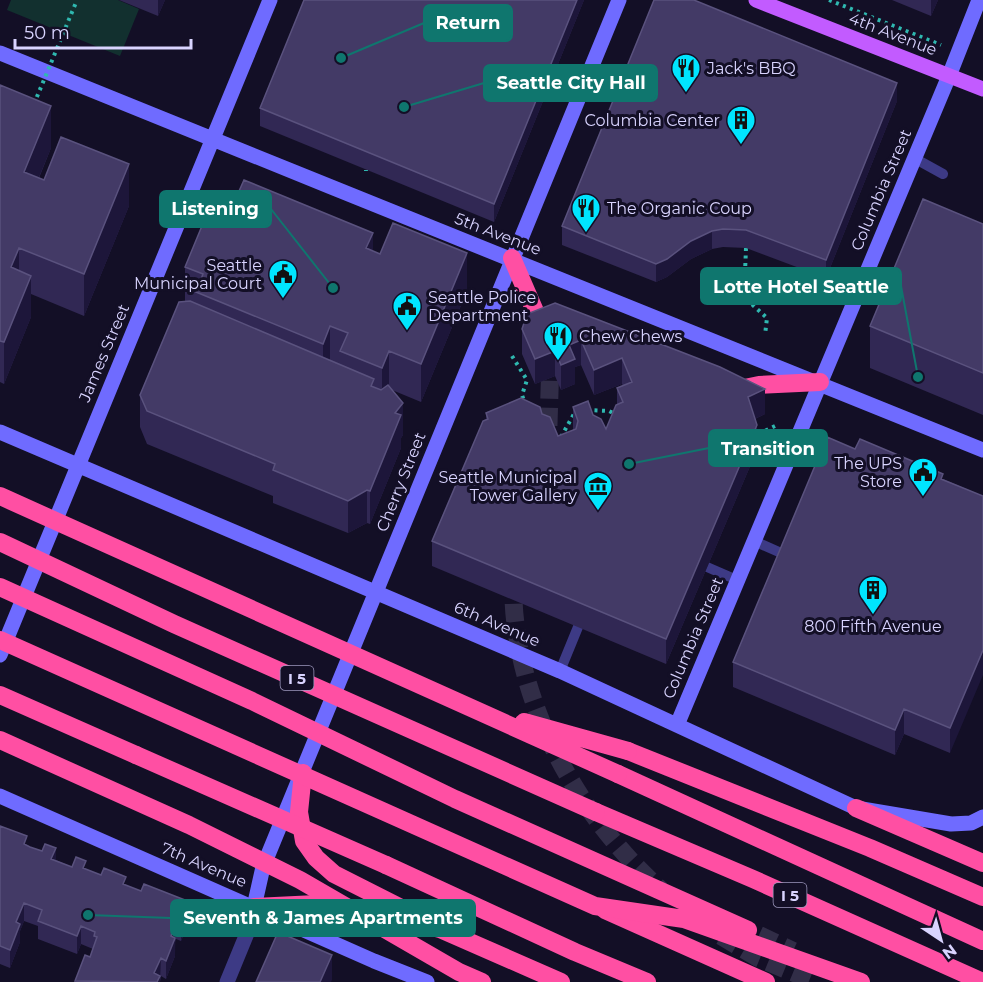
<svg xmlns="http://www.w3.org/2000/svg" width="983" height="982" font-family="Montserrat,sans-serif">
  <rect width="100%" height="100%" fill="#130f26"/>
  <path fill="#12302f" d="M11 0H118L139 9 120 56 7 10Z"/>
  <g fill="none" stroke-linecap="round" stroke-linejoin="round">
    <path stroke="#312d47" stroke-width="18" stroke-dasharray="18 9" stroke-linecap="butt" d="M547 354 550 376 548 440
      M516 577C511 597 515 621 518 641 534 735 590 827 661 890
      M759 935 793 951
      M721 936 758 958 816 982"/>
    <path stroke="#2fb8b0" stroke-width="4" stroke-dasharray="3 4.5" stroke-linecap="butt" d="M829 0 941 45
      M366 171V170
      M746 248 744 297 767 318 765 335
      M512 356 527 380 522 395 525 404
      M587 410 609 411 617 415
      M561 437 575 412
      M752 437 775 426"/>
    <path stroke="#3d3a85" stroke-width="10" d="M914 158 943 174
      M754 541 788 556
      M707 567 737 580
      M560 671 578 627"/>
    <path stroke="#3d3a85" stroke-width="15" d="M227 982 248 931 254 907"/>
    <path stroke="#6f6bff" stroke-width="15" d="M0 53C327 187 656 315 983 450
      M0 432 560 671 856 808 951 824 971 823 983 817
      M0 655 270 0
      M677 725 949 76 979 0
      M0 796 374 961 427 982
      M254 907 263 867 619 0"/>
    <path stroke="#c25bff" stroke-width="15" d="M756 0 983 89"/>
    <path stroke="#ff4fa3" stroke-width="18" d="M512 258 544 332
      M735 390 759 385 820 382
      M0 695 136 755
      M628 751 870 848 983 897
      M303 773 299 812 304 841 316 858 334 874 413 914
      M618 774 983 941
      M856 808 983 863
      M596 812 753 879 983 982
      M386 865 575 952 647 982
      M254 907 316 904 373 911 440 929 561 982
      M605 910 766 982"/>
    <path stroke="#2fb8b0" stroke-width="4" stroke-dasharray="3 4.5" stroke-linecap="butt" d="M34 104 77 0"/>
    <path stroke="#ff4fa3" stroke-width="18" d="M0 496 618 774
      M0 542 174 624 596 812
      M0 587 252 701 455 799 748 930
      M0 640 595 906 684 919 861 982
      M524 722 628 751
      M0 740 189 825 300 880 459 972 482 982
      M136 755 386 865"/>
  </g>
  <path fill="#312854" d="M119 0H165L158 16Z
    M304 0H584L494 222 260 126V108Z
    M892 0H938L931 16Z
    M0 85 51 148 39 178 129 206 84 316 31 294V317L4 384 0 382Z
    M897 101 826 278 746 248 723 247 712 249 691 259 667 277 656 282 562 245V226Z
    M983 224V415L870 368V326Z
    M373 251 467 291 421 402 392 390 403 435 401 438V448L370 524 367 523 348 533 273 503V496L147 444 140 427V395L185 302V267Z
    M527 314 765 414 755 419 757 450 666 664 432 566V541L486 420V413L542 414 558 436 573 430V407L593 415 606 429 617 405V388L623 386 622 384 594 395 581 365 575 367V384L561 390 555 376 535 384 522 354V329Z
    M855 449 943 479 983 496 950 753 904 734 895 755 733 687V662Z
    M0 826 27 845 56 860 72 867 86 869 126 885 190 920 181 941 176 939 175 942V956L166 979 161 976 160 982H75L85 955 90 957 93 949 81 944 77 954 38 939V926L24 921 20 931V942L10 968 0 964Z"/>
  <path fill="#1d163a" d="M158 0H165L158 16Z
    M577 0H584L494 222V204Z
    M931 0H938L931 16Z
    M897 83V101L826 278V260Z
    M51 106V148L24 213V172Z
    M129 164V206L84 316V274Z
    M712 231V249L691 259 667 277 656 282V264L691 241Z
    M373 233V271L366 248Z
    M19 248V289L11 267Z
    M467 253V291L421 402V364Z
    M31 276V317L4 384V342Z
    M330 326V365L323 382V344Z
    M581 340V365L575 367V384L561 390V365L569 345Z
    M389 351V389L382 406V368Z
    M555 351V376L535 384V359Z
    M622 358V384L594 395V370Z
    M765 389V414L748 422V397Z
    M403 403V435L401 438V448L370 524V491L395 413Z
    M757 425V450L666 664V639Z
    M367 490V523L348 533V501Z
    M983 650V675L950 753V728Z
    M904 709V734L895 755V730Z
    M56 848V866L51 859Z
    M190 902V920L181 941V923Z
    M24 903V921L20 931V942L10 968V950L16 922Z
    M176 921 175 956 166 979V961L171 936Z
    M81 926V944L77 954V936Z
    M332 955V980L331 982H320Z
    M161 958 160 982H154V973Z"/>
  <path fill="#433a66" stroke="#5a527e" stroke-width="1.5" d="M304 0H577L494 204 260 108Z
    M654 0H694L897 83 826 260 746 230 723 229 712 231 691 241 667 259 656 264 562 226Z
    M0 85 51 106 24 172 44 180 61 137 129 164 84 274 19 248 11 267 31 276 4 342 0 341Z
    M244 180 373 233 366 248 380 254 393 223 467 253 421 364 389 351 382 368 340 351 348 333 330 326 323 344 196 292 203 274 185 267 216 192 235 200Z
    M923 199 983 224V373L870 326Z
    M190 301 374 379 371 386 381 390 388 385 403 403 395 413 401 415 370 491 367 490 348 501 273 470 275 464 147 411 140 395 179 302Z
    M555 303 720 367 765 389 748 397 757 425 666 639 432 541 483 421 488 419 486 413 521 398 540 407 542 414 550 417 558 436 576 429 578 421 573 407 588 401 593 415 601 419 606 429 616 405 623 402 617 388 632 382 622 358 594 370 581 340 569 345 575 359 561 365 555 351 535 359 522 329 527 314Z
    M827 437 855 449 860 439 943 474 941 479 983 496V650L950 728 904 709 895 730 733 662Z
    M0 826 27 836 24 844 30 847 42 851 45 844 56 848 51 859 72 867 76 857 86 861 83 868 101 875 104 868 126 877 123 884 141 891 144 884 190 902 181 923 176 921 171 936 175 938 166 961 161 958 154 973 160 976 157 982 75 981 85 955 90 957 97 937 94 936 95 932 81 926 77 936 38 921 42 910 24 903 16 922 20 924 10 950 0 946Z
    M278 932 332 955 320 982H256Z"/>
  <defs>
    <g id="restaurant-pin" transform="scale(1.5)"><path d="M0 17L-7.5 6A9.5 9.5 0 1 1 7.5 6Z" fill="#00e5ff" stroke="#130f26"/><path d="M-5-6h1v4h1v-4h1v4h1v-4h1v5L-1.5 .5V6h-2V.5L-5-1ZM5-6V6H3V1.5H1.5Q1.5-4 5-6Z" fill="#111"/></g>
    <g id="building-pin" transform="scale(1.5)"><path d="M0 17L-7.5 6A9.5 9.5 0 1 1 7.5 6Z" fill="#00e5ff" stroke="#130f26"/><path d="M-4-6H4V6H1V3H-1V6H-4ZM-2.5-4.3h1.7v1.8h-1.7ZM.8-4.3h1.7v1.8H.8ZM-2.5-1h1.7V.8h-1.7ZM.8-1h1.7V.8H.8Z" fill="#111"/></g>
    <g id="civic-pin" transform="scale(1.5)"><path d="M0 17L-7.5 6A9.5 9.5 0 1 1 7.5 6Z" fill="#00e5ff" stroke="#130f26"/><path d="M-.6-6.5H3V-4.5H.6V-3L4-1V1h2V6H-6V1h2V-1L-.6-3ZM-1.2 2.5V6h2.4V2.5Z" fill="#111"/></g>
    <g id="museum-pin" transform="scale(1.5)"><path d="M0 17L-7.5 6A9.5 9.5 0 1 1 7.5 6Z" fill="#00e5ff" stroke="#130f26"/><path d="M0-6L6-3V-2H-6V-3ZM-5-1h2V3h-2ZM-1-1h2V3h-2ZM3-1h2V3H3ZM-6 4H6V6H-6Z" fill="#111"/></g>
  </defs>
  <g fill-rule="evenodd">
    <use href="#restaurant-pin" x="686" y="68"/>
    <use href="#building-pin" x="741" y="120"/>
    <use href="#restaurant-pin" x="586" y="208"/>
    <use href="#civic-pin" x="283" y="274"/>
    <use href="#civic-pin" x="407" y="306"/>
    <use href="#restaurant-pin" x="558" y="336"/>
    <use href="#civic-pin" x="923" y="472"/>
    <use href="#museum-pin" x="598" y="486"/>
    <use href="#building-pin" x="873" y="590"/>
  </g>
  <g text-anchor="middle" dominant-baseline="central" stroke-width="6" stroke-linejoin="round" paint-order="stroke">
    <g fill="#130f26" stroke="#9e99be" stroke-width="1.5">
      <rect x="280.5" y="666" width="33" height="24" rx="4.5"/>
      <rect x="773.5" y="883" width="33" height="24" rx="4.5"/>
    </g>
    <g font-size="15" font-weight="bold" fill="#d9d4ff">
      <text x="297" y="678">I 5</text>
      <text x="790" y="895">I 5</text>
    </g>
    <g font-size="16" fill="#d9d4ff" stroke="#130f26">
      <text transform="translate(893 34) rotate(21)">4th Avenue</text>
      <text transform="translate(881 190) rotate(-67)">Columbia Street</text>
      <text transform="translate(498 234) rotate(21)">5th Avenue</text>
      <text transform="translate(104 353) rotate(-67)">James Street</text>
      <text transform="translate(401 482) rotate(-68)">Cherry Street</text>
      <text transform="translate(497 624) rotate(23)">6th Avenue</text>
      <text transform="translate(693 638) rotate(-67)">Columbia Street</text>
      <text transform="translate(204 865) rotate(23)">7th Avenue</text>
    </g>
    <g font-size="16" fill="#d9d4ff" stroke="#130f26" text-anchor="start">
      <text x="707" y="68">Jack's BBQ</text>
      <text x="720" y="120" text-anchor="end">Columbia Center</text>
      <text x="607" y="208">The Organic Coup</text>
      <text x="262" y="265" text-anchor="end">Seattle<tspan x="262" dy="18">Municipal Court</tspan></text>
      <text x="428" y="297">Seattle Police<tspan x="428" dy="18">Department</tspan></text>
      <text x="579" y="336">Chew Chews</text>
      <text x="902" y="463" text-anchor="end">The UPS<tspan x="902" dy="18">Store</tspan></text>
      <text x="577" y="477" text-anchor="end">Seattle Municipal<tspan x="577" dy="18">Tower Gallery</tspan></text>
      <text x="873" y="626" text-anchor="middle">800 Fifth Avenue</text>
    </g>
  </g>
  <path fill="none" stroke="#0f766e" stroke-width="2" d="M341 58L424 23M404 107L484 83M333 288L271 209M918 377L901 286M629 464L709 448M88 915L171 918"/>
  <g fill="#0f766e" stroke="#130f26" stroke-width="2">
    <circle cx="341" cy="58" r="6"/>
    <circle cx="404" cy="107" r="6"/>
    <circle cx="333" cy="288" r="6"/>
    <circle cx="918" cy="377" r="6"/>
    <circle cx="629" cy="464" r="6"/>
    <circle cx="88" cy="915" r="6"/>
  </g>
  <g fill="#0f766e" stroke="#0f766e" stroke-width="2">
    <rect x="424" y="5" width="88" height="36" rx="6"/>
    <rect x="484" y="65" width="173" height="36" rx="6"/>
    <rect x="160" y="191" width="111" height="36" rx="6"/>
    <rect x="701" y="268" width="200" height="36" rx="6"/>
    <rect x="709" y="430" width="118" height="36" rx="6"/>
    <rect x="171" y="900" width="304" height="36" rx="6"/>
  </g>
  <g font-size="18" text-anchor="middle" font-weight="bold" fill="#fff">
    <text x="468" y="29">Return</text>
    <text x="571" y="89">Seattle City Hall</text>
    <text x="215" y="215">Listening</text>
    <text x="801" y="293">Lotte Hotel Seattle</text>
    <text x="768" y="455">Transition</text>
    <text x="323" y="924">Seventh &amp; James Apartments</text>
  </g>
  <g transform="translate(941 940) rotate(144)" stroke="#130f26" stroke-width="4.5" paint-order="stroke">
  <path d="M0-4.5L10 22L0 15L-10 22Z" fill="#d9d4ff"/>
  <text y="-9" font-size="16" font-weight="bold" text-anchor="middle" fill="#d9d4ff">N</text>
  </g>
  <path d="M15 39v9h176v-9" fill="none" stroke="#d9d4ff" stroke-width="3"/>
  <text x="24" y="39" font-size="18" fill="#d9d4ff" stroke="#130f26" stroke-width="4.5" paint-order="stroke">50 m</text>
</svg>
